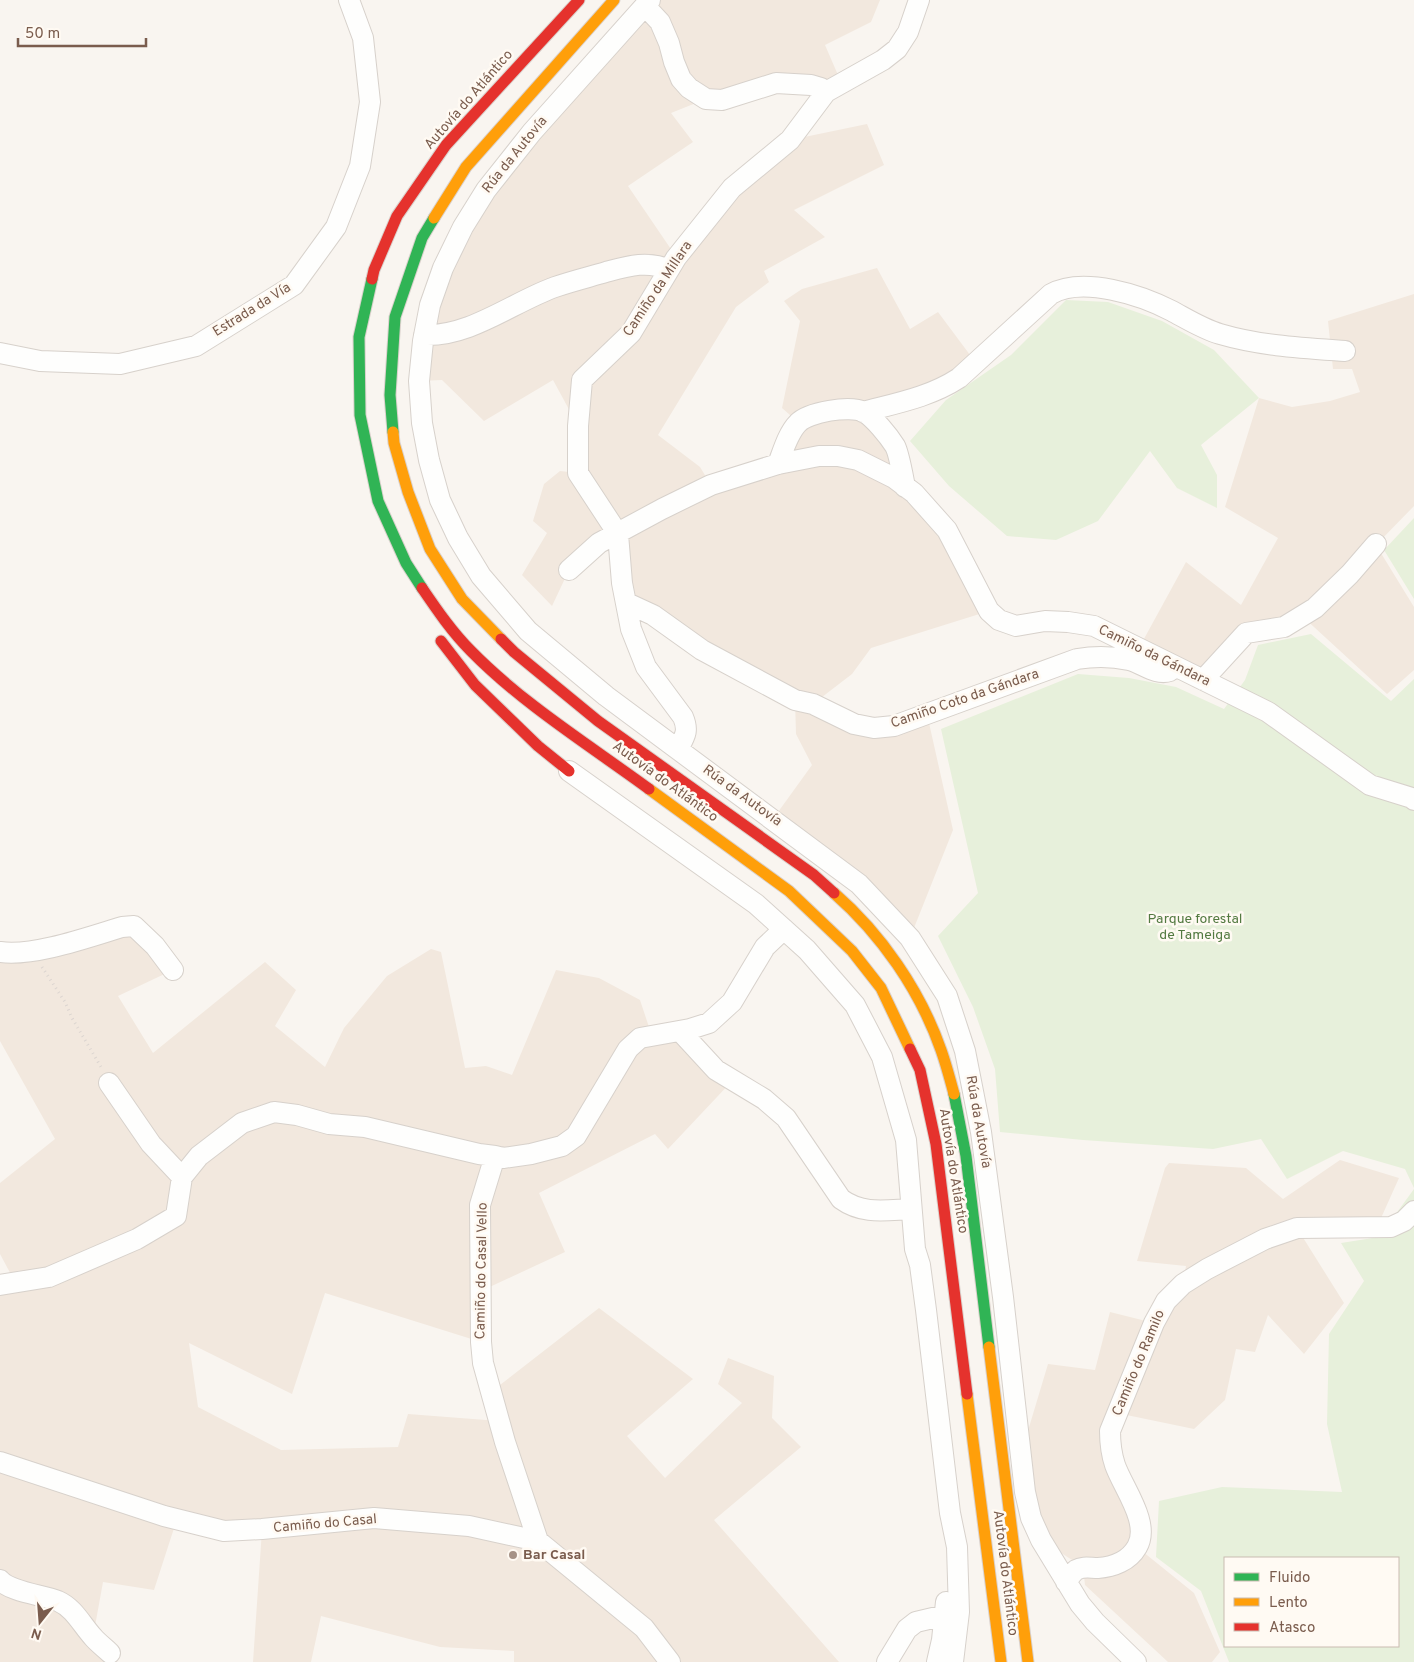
<svg xmlns="http://www.w3.org/2000/svg" width="1414" height="1662" font-family="Overpass,sans-serif">
  <rect width="100%" height="100%" fill="#f9f5f0"/>
  <path fill="#f2e8de" d="M650 0H880L871 22 825 45 841 82 821 88 706 99 671 113 693 142 628 186 677 258 790 140 867 124 884 165 794 210 825 237 764 271 769 282 736 307 658 435 700 467 711 485 778 464 798 422 782 408 800 321 784 301 802 289 877 268 910 329 938 312 976 363 864 412 989 611 871 648 852 674 813 704 854 724 927 714 953 830 910 938 773 819 812 765 796 734 795 700 627 603 618 534 569 570 552 606 522 575 547 533 533 521 544 484 560 471 578 473V426L553 380 484 421 442 380 419 381 423 341 463 227Z
    M1414 294V506L1376 545 1414 607V670L1387 694 1302 616 1246 633 1203 680 1139 648 1186 562 1241 605 1278 538 1225 507 1259 398 1292 407 1330 401 1360 392 1352 369H1333L1328 321Z
    M122 927 173 970 118 996 153 1053 265 962 296 990 275 1026 325 1067 344 1028 387 976 431 949 441 952 465 1068 486 1066 512 1075 556 970 599 978 640 1000 652 1036 680 1031 733 1080 668 1149 655 1134 539 1193 565 1252 481 1291V1342L325 1293 292 1394 189 1343 198 1407 281 1450 398 1447 408 1414 499 1421 491 1392 599 1308 693 1379 627 1436 665 1478 742 1403 718 1384 728 1358 774 1376 772 1418 801 1447 714 1520 839 1662H514V1651L440 1647 321 1616 311 1662H253L262 1530 177 1519 154 1590 103 1582 93 1637 110 1653 104 1662H0V1285L15 1282 0 1254V1183L55 1139 0 1041V952Z
    M1340 1160 1399 1178 1377 1227 1297 1228 1344 1303 1304 1354 1268 1315 1255 1352 1236 1349 1225 1400 1194 1429 1117 1413 1110 1431 1137 1547 1194 1593 1220 1652 1212 1662H1168L1085 1585 1083 1567 1041 1540 1021 1454 1048 1364 1095 1370 1110 1312 1154 1323 1183 1284 1186 1266 1137 1261 1165 1168 1169 1163 1246 1168 1283 1199Z"/>
  <path fill="#e7f0db" fill-rule="evenodd" d="M1066 300 1108 302 1162 321 1214 350 1259 398 1201 445 1217 475V508L1177 488 1150 451 1098 521 1056 540 1007 536 949 486 910 441 946 400 1011 355Z
    M1414 518V599L1384 550Z
    M1311 634 1391 701 1414 679V1188L1405 1169 1343 1151 1287 1179 1261 1139 1213 1149 1083 1140 1000 1132 995 1069 973 1007 938 936 978 893 941 729 1078 674 1129 678 1176 687 1224 709 1245 680 1258 645Z
    M1414 1189V1662H1229L1201 1591 1156 1557 1159 1501 1222 1487 1342 1492 1327 1424 1329 1334 1364 1281 1341 1243 1379 1237ZM1225 1558H1398V1646H1225Z"/>
  <g fill="none" stroke-linecap="round" stroke-linejoin="round">
    <g stroke="#d7d1cb" stroke-width="22">
      <path id="street" d="M650 0 532 132 486 190 463 227 443 268 430 305 423 341 419 381 422 423 429 460 440 500 458 538 481 576 528 631 606 696 859 884 910 938 947 996 965 1051 981 1132 1003 1297 1025 1492 1031 1518 1041 1540 1080 1604 1095 1622 1136 1662
        M645 6 660 22 669 43 674 62 681 79 689 88 706 99 722 100 776 83 811 85 821 88 826 92
        M424 335C470 337 513 302 555 287 572 281 589 277 606 272 628 266 648 260 669 270
        M0 353 40 361 120 364 196 346 294 285 336 227 360 166 370 102 363 38 349 0
        M863 412C897 403 930 397 959 378L1051 294C1083 276 1141 295 1172 311 1187 319 1203 329 1220 334 1261 346 1302 348 1345 351
        M778 464C783 451 788 433 798 423 808 412 850 405 864 412 874 418 888 435 895 446 899 453 903 477 905 487
        M569 570 599 543 662 509 711 485 778 464 819 456H838L858 460 894 478 914 493 947 530 989 611 999 620 1016 626 1045 621 1068 622 1094 626 1268 712 1370 785 1412 798 1414 800
        M627 603 653 615 702 650 795 700 813 704 854 724 874 728 894 726 1077 659C1095 656 1111 656 1129 660 1142 663 1156 676 1170 671
        M1203 680 1246 633 1284 627 1315 608 1350 574 1376 544
        M678 749C685 736 689 731 683 717L646 667 631 629 622 583 618 534 578 473V426L582 380 631 333 676 258 732 188 790 140 826 92 883 60 897 49 908 32 919 0
        M569 771 756 904 807 950 855 1005 882 1057 906 1140 915 1249 920 1265 926 1310 950 1513 957 1547 959 1612 953 1662
        M0 952C33 957 89 937 122 927L134 926 155 946 173 970
        M680 1031 716 1070 764 1099 786 1118 841 1199C863 1215 886 1210 911 1209
        M109 1083 151 1144 182 1177
        M495 1156 503 1158 531 1154 562 1146 576 1136 628 1049 640 1038 690 1029 709 1023 732 1002 765 947 784 929
        M0 1285 49 1277 137 1239 176 1216 182 1177 199 1156 242 1123 274 1112 297 1115 329 1124 365 1127 479 1154 495 1156 480 1205 481 1342 483 1363 505 1442 538 1541
        M0 1462 164 1516 224 1531 262 1529 374 1518 469 1526 538 1541 644 1628 670 1662
        M0 1580C10 1592 43 1595 58 1601 74 1608 82 1625 93 1637 98 1643 105 1648 110 1653
        M1066 1582C1069 1578 1072 1573 1076 1570 1083 1566 1090 1568 1098 1568 1113 1567 1129 1561 1137 1547 1151 1523 1123 1488 1115 1465 1111 1453 1110 1443 1110 1431L1154 1323 1166 1301 1183 1284 1207 1269 1265 1239 1297 1228 1391 1227 1404 1221 1414 1211
        M887 1662 907 1629 916 1622 958 1612
        M937 1662 942 1640 946 1602"/>
    </g>
    <g stroke="#dad1cc" stroke-width="13">
      <path id="fast" d="M372 279 359 337 360 415 378 501 406 563 422 588
        M393 432 390 395 395 317 422 238 434 218
        M954 1094 966 1156 989 1347"/>
    </g>
    <g stroke="#dad1cc" stroke-width="13">
      <path id="slow" d="M434 218 466 167 614 0
        M393 432 394 443 408 492 430 549 462 599 501 639
        M649 789 789 891 852 951 881 988 910 1049
        M834 893C881 934 920 990 941 1050 946 1064 950 1079 954 1094
        M989 1347 1028 1662
        M967 1394 1001 1662"/>
    </g>
    <g stroke="#dad1cc" stroke-width="13">
      <path id="jam" d="M372 279 374 270 397 216 446 145 579 0
        M422 588C437 610 452 632 471 651 523 704 589 745 649 789
        M501 639 514 652 598 721 814 875 834 893
        M441 641 475 685 538 746 569 771
        M910 1049 920 1070 936 1144 967 1394"/>
    </g>
    <path stroke="#dcd5d0" stroke-width="3" stroke-dasharray="1 4" stroke-linecap="butt" d="M42 967 65 1002 72 1018 101 1067"/>
    <use href="#street" stroke="#fefefd" stroke-width="20"/>
    <use href="#fast" stroke="#30b455" stroke-width="11"/>
    <use href="#slow" stroke="#ff9f0a" stroke-width="11"/>
    <use href="#jam" stroke="#e5322d" stroke-width="11"/>
  </g>
  <circle fill="#a69286" stroke="#fffaf3" stroke-width="2" cx="513" cy="1555" r="5"/>
  <g text-anchor="middle" dominant-baseline="central" stroke-width="5" stroke-linejoin="round" paint-order="stroke">
    <g font-size="14" fill="#7a5c4d" stroke="#fffaf3">
      <text transform="translate(469 100) rotate(-49)">Autovía do Atlántico</text>
      <text transform="translate(515 155) rotate(-51)">Rúa da Autovía</text>
      <text transform="translate(658 289) rotate(-56)">Camiño da Millara</text>
      <text transform="translate(252 310) rotate(-32)">Estrada da Vía</text>
      <text transform="translate(1154 656) rotate(26)">Camiño da Gándara</text>
      <text transform="translate(965 699) rotate(-19)">Camiño Coto da Gándara</text>
      <text transform="translate(665 782) rotate(36)">Autovía do Atlántico</text>
      <text transform="translate(742 796) rotate(36)">Rúa da Autovía</text>
      <text transform="translate(978 1122) rotate(80)">Rúa da Autovía</text>
      <text transform="translate(953 1171) rotate(81)">Autovía do Atlántico</text>
      <text transform="translate(482 1271) rotate(-89)">Camiño do Casal Vello</text>
      <text transform="translate(1139 1363) rotate(-67)">Camiño do Ramilo</text>
      <text transform="translate(325 1524) rotate(-5)">Camiño do Casal</text>
      <text transform="translate(1005 1573) rotate(83)">Autovía do Atlántico</text>
    </g>
    <g font-size="14" fill="#537a41" stroke="#fffaf3">
      <text x="1195" y="919">Parque forestal<tspan x="1195" dy="16">de Tameiga</tspan></text>
    </g>
    <g font-size="14" font-weight="bold" fill="#7a5c4d" stroke="#fffaf3" text-anchor="start">
      <text x="523" y="1555">Bar Casal</text>
    </g>
  </g>
  <rect x="1224" y="1557" width="175" height="90" fill="#fffaf3" stroke="#cabbb1"/>
  <rect x="1234" y="1573" width="25" height="8" fill="#30b455" stroke="#cabbb1"/>
  <text x="1269" y="1582" font-size="15" fill="#7a5c4d">Fluido</text>
  <rect x="1234" y="1598" width="25" height="8" fill="#ff9f0a" stroke="#cabbb1"/>
  <text x="1269" y="1607" font-size="15" fill="#7a5c4d">Lento</text>
  <rect x="1234" y="1623" width="25" height="8" fill="#e5322d" stroke="#cabbb1"/>
  <text x="1269" y="1632" font-size="15" fill="#7a5c4d">Atasco</text>
  <g transform="translate(40 1622) rotate(197)" stroke="#fffaf3" stroke-width="4" paint-order="stroke">
  <path d="M0-4L9 19L0 12L-9 19Z" fill="#7a5c4d"/>
  <text y="-8" font-size="14" font-weight="bold" text-anchor="middle" fill="#7a5c4d">N</text>
  </g>
  <path d="M18 38v8h128v-8" fill="none" stroke="#7a5c4d" stroke-width="2.5"/>
  <text x="25" y="38" font-size="15" fill="#7a5c4d" stroke="#fffaf3" stroke-width="4" paint-order="stroke">50 m</text>
</svg>
